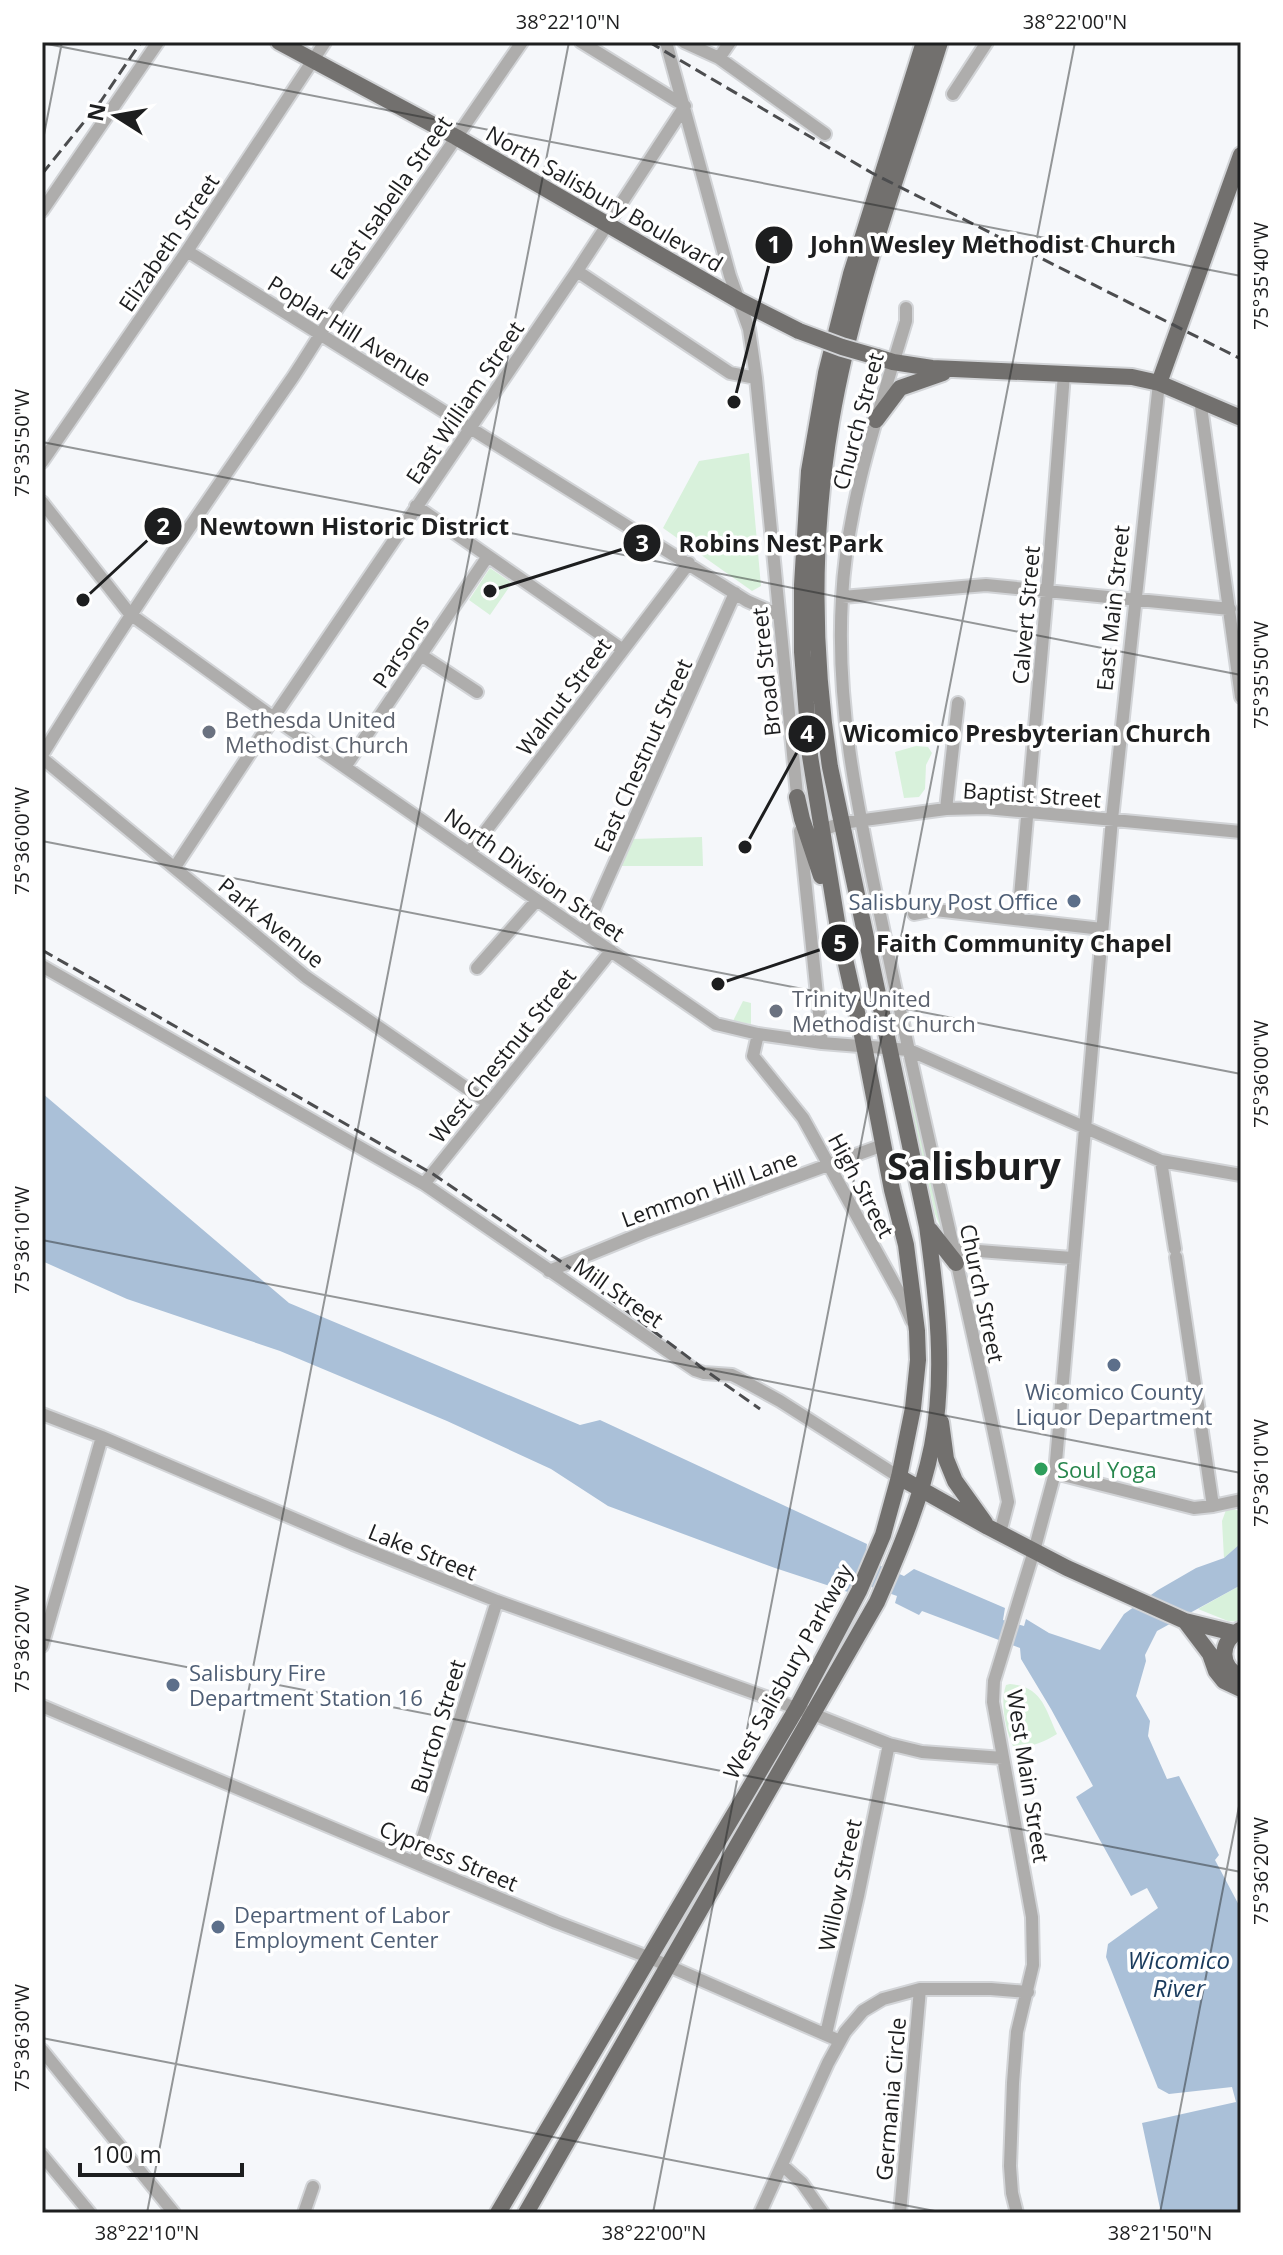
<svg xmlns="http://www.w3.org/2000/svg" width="1283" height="2255" font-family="'Open Sans',sans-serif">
  <rect width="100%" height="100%" fill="#f5f7fa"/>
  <path fill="#d8f1db" d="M749 453 761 586 752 591 663 528 699 461Z
    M490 568 512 583 490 615 469 600Z
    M916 746 928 747 932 753 926 765 925 789 919 797 904 798 895 752Z
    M702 837 703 866H621L633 839Z
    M743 1001 751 1003V1024L733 1021Z
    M914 1089 944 1236 935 1214 908 1090Z
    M1234 1509 1241 1512V1543L1224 1558 1222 1521 1226 1510Z
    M1241 1585V1622L1228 1621 1198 1609Z
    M1010 1684C1042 1687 1045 1708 1057 1734 1042 1743 1031 1748 1013 1746 1005 1729 1000 1701 1006 1685Z"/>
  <path fill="#aac0d8" d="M42 1093 289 1303 580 1425 600 1420 867 1544 865 1559 904 1576 914 1569 1005 1608 1003 1620 1024 1626 1026 1619 1049 1633 1100 1650 1124 1614 1158 1590 1196 1568 1224 1558 1241 1543V1585L1157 1631 1145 1655 1146 1661 1136 1696 1150 1721 1148 1736 1167 1779 1179 1776 1219 1855 1215 1860 1241 1909V2213H1161L1142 2123 1236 2102 1232 2087 1169 2094 1158 2088 1106 1957 1108 1944 1158 1908 1147 1888 1131 1896 1076 1797 1093 1786 1051 1709 1021 1659 1020 1648 922 1611 919 1615 895 1603 897 1596 855 1581 851 1593 775 1568 608 1506 551 1469 447 1421 280 1351 127 1299 42 1261Z"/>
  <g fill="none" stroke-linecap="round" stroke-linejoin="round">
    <g stroke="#d2d4d7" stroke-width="16">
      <path id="minor" d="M666 42 730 276 749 329 756 378 798 805
        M684 42 719 58 825 134
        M719 58 730 42
        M953 94 987 42
        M42 211 158 42
        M187 251 747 601 779 615
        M577 271 730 373 756 378
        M906 308V321C879 411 847 502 842 598 835 712 861 822 884 933 922 1123 971 1311 1008 1502L1000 1533
        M1200 399 1241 697
        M42 462 187 251 325 42
        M42 502 130 614 274 718 716 1024 758 1034 822 1043 909 1050 1161 1161 1241 1175
        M416 506 623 650
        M842 597 986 585 1230 609
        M421 655 477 692
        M42 755C121 626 207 501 293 377 311 350 327 322 346 296 406 212 463 127 522 42
        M42 758 306 977 488 1103
        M345 767 488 556
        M946 809 958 703
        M822 830 842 823 946 809 986 808 1241 832
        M800 831 822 1043
        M469 853 689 563
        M175 867 278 711 577 271 685 106 581 42
        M914 914 935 910 1102 929
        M1018 919 1048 580 1064 374
        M584 932 735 593
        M42 966 424 1184 695 1370 704 1373 732 1375 740 1379 780 1401 899 1477
        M477 968 537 900
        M758 1034 753 1056 803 1118 902 1298 912 1321
        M1161 1161 1175 1249
        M424 1184 611 951
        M953 1249 1072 1258
        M1176 1257 1213 1506
        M549 1271 647 1231 883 1145
        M42 1414 102 1437 353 1544 497 1601 813 1714 889 1744 922 1752 1003 1758
        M1055 1473 1194 1508 1213 1506 1241 1500
        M42 1646 102 1437
        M42 1706 556 1922 648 1957 840 2041
        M415 1862 497 1601
        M826 2034 858 1896 889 1744
        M42 2050 174 2213
        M42 2155 90 2213
        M782 2165 802 2183 823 2213
        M304 2213 313 2187
        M760 2213 828 2063 845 2032 863 2011 883 1999 920 1989H991L1028 1992
        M900 2213 920 1989
        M1017 2213 1012 2193 1010 2166 1013 2083 1017 2032 1033 1965 1032 1917 993 1702 994 1681 1034 1551 1055 1473 1112 819 1159 383"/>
    </g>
    <g stroke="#d2d4d7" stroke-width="20">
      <path id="major" d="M279 42 456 137 738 300 799 331
        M877 357 893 362 932 368 1132 377 1159 383 1241 418
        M1159 383 1241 155
        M876 420 900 388 943 373
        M797 797 802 819 821 876
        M930 1230 956 1263
        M941 1422 946 1459 955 1481 985 1523
        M899 1477 988 1527 1067 1568 1185 1621 1234 1633
        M1185 1621 1210 1654 1216 1671 1224 1681 1241 1689
        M1240 1630C1219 1642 1219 1667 1241 1677
        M498 2213 797 1708 859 1591 883 1535 899 1477 913 1408 918 1360 917 1331 906 1245 892 1190 861 1030 838 928 810 756 802 652V585L809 471 826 373 851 274 924 42
        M526 2213 877 1602C899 1552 921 1500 932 1446 946 1373 937 1299 927 1226L830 767C812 651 811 539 831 422 853 292 901 167 940 42"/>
    </g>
    <use href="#minor" stroke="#aeadac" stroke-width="12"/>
    <use href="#major" stroke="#72706e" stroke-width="16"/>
    <path stroke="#4c4d4f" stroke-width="3" stroke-dasharray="12 6" stroke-linecap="butt" d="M649 42 872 173 1241 359
      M42 174 101 101 141 42
      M42 950 433 1174 566 1265 709 1373 760 1409"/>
    <g stroke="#d2d4d7" stroke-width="20" stroke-linecap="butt">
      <path id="major-bridge" d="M799 331 842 347 877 357"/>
    </g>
    <use href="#major-bridge" stroke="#72706e" stroke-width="16"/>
  </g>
  <path fill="none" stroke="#1d1e1f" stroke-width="2" stroke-opacity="0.45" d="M42 43 1241 276M42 145 62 42M42 442 1241 675M42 841 1241 1074M42 1240 1241 1473M42 1639 1241 1872M42 2038 945 2213M147 2213 569 42M653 2213 1075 42M1160 2213 1241 1796"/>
  <g fill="#6b7280" stroke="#fff" stroke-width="3">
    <circle cx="209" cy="732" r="8"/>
    <circle cx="776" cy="1011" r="8"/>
  </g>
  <g fill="#5c6f8a" stroke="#fff" stroke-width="3">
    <circle cx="1074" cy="901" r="8"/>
    <circle cx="1114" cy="1365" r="8"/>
    <circle cx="173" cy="1685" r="8"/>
    <circle cx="218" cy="1927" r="8"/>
  </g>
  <circle fill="#2e9e5b" stroke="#fff" stroke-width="3" cx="1041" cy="1469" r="8"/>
  <g text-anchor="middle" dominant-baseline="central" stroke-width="7" stroke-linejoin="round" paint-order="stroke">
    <g font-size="22" fill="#1d1e1f" stroke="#fff">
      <text transform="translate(390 197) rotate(-55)">East Isabella Street</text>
      <text transform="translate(605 198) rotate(30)">North Salisbury Boulevard</text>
      <text transform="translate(168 242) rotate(-56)">Elizabeth Street</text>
      <text transform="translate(350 330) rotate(32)">Poplar Hill Avenue</text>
      <text transform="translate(464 402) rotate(-56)">East William Street</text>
      <text transform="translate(857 421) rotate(-75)">Church Street</text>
      <text transform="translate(1112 608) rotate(-84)">East Main Street</text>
      <text transform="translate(1025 615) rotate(-85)">Calvert Street</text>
      <text transform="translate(400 651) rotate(-56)">Parsons</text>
      <text transform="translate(765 672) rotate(-96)">Broad Street</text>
      <text transform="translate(563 696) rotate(-53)">Walnut Street</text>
      <text transform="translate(642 755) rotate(-66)">East Chestnut Street</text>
      <text transform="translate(1032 794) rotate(4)">Baptist Street</text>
      <text transform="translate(535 874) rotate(35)">North Division Street</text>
      <text transform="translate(272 922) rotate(39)">Park Avenue</text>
      <text transform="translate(502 1055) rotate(-51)">West Chestnut Street</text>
      <text transform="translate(862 1185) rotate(62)">High Street</text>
      <text transform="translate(709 1188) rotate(-20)">Lemmon Hill Lane</text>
      <text transform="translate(619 1292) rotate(35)">Mill Street</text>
      <text transform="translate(983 1293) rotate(78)">Church Street</text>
      <text transform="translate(423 1551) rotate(22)">Lake Street</text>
      <text transform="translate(787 1671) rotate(-61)">West Salisbury Parkway</text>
      <text transform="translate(437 1726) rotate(-73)">Burton Street</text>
      <text transform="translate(1029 1776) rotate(81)">West Main Street</text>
      <text transform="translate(449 1855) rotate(23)">Cypress Street</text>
      <text transform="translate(839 1885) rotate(-78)">Willow Street</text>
      <text transform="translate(890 2099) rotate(-85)">Germania Circle</text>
    </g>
    <g font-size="22" fill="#5b616d" stroke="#fff" text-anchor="start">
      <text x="225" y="719">Bethesda United<tspan x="225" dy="25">Methodist Church</tspan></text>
      <text x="792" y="998">Trinity United<tspan x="792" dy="25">Methodist Church</tspan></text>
    </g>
    <g font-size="22" fill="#4e5e75" stroke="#fff" text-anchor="start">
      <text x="1058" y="901" text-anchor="end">Salisbury Post Office</text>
      <text x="1114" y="1391" text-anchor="middle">Wicomico County<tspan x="1114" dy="25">Liquor Department</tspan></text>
      <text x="189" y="1672">Salisbury Fire<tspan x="189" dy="25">Department Station 16</tspan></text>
      <text x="234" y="1914">Department of Labor<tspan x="234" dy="25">Employment Center</tspan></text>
    </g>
    <g font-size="22" fill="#27864d" stroke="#fff" text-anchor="start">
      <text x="1057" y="1469">Soul Yoga</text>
    </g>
    <g font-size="24" font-style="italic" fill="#1a3b5d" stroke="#fff">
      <text x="1179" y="1959">Wicomico<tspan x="1179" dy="28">River</tspan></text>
    </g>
    <g font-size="38" font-weight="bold" fill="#1d1e1f" stroke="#fff">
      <text x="974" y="1165">Salisbury</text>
    </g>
  </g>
  <path fill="none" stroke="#1d1e1f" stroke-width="3" d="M734 402L774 245M83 600L163 526M490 591L642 543M745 847L807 734M718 984L840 943"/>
  <g fill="#1d1e1f" stroke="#fff" stroke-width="3">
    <circle cx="734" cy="402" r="8"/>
    <circle cx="83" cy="600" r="8"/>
    <circle cx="490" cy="591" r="8"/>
    <circle cx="745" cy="847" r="8"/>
    <circle cx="718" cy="984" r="8"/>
    <circle cx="774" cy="245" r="20"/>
    <circle cx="163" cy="526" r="20"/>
    <circle cx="642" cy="543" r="20"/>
    <circle cx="807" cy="734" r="20"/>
    <circle cx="840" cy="943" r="20"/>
  </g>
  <g font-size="24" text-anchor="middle" font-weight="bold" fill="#fff">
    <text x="774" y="253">1</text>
    <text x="163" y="535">2</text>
    <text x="642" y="552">3</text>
    <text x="807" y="742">4</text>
    <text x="840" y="952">5</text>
  </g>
  <g font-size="24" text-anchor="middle" font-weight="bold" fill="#1d1e1f" stroke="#fff" stroke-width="7" stroke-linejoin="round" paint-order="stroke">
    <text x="993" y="253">John Wesley Methodist Church</text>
    <text x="354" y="535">Newtown Historic District</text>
    <text x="781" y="552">Robins Nest Park</text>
    <text x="1027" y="742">Wicomico Presbyterian Church</text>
    <text x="1024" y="952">Faith Community Chapel</text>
  </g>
  <rect width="1283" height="2255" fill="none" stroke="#ffffff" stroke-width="88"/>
  <g transform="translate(116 116) rotate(281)" stroke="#ffffff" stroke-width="6" paint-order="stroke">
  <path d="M0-6L14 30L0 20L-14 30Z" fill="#1d1e1f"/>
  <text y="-12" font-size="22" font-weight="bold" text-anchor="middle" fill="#1d1e1f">N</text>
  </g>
  <path d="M80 2163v12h162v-12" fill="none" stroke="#1d1e1f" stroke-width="4"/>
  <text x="92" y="2163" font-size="24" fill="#1d1e1f" stroke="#ffffff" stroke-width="6" paint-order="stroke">100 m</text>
  <rect x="44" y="44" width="1195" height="2167" fill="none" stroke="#1d1e1f" stroke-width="3"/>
  <g font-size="20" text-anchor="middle" fill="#1d1e1f">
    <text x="568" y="29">38°22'10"N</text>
    <text x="1075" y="29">38°22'00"N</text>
    <text transform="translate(1261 276) rotate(-90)" y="7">75°35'40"W</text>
    <text transform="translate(22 443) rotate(-90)" y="7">75°35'50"W</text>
    <text transform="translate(1261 675) rotate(-90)" y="7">75°35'50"W</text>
    <text transform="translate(22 841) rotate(-90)" y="7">75°36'00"W</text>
    <text transform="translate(1261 1074) rotate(-90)" y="7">75°36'00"W</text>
    <text transform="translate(22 1240) rotate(-90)" y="7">75°36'10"W</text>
    <text transform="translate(1261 1473) rotate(-90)" y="7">75°36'10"W</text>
    <text transform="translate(22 1639) rotate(-90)" y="7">75°36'20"W</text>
    <text transform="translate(1261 1871) rotate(-90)" y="7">75°36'20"W</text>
    <text transform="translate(22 2038) rotate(-90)" y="7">75°36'30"W</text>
    <text x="147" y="2240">38°22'10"N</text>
    <text x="654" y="2240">38°22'00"N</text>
    <text x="1160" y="2240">38°21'50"N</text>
  </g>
</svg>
